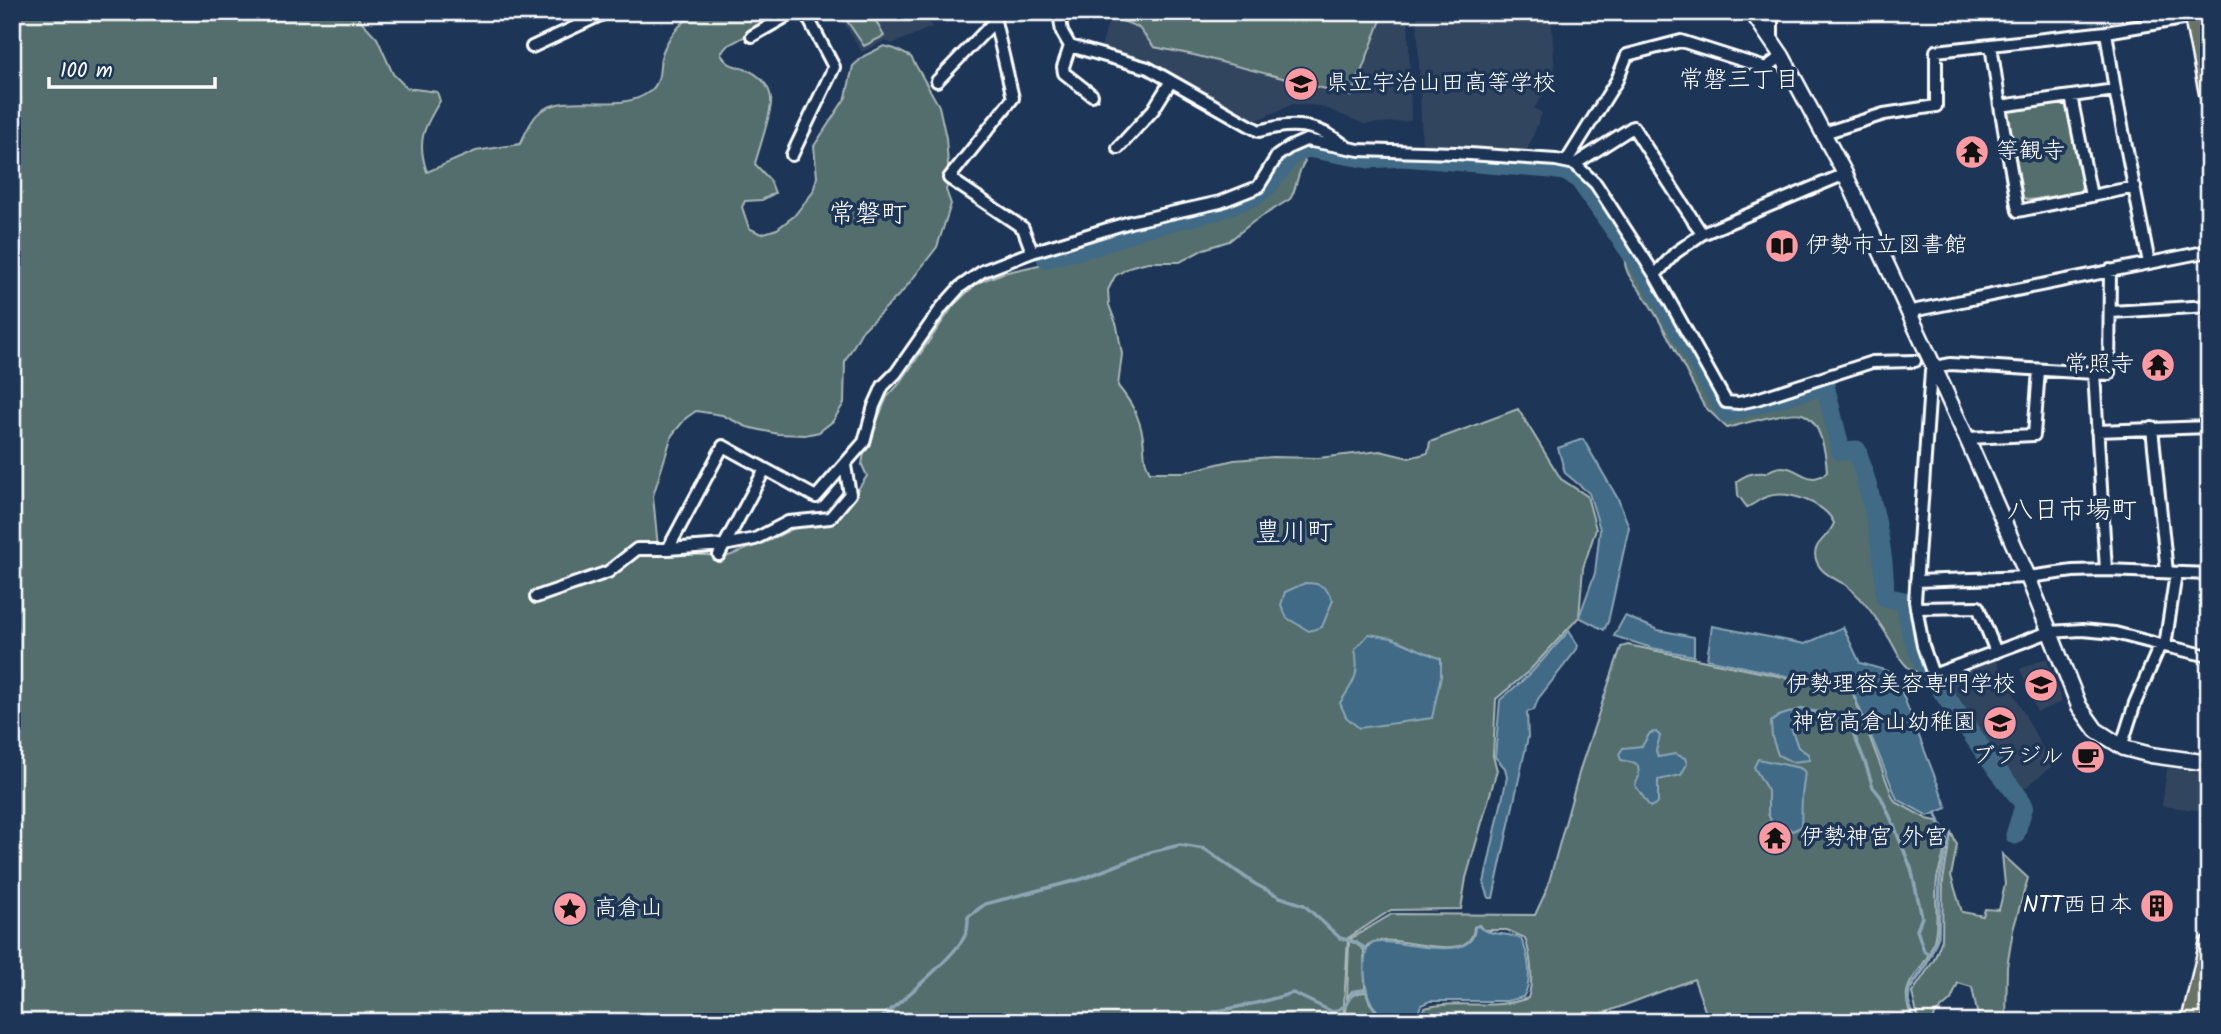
<svg xmlns="http://www.w3.org/2000/svg" width="2221" height="1034" font-family="Kalam,'Klee One',sans-serif">
  <rect width="100%" height="100%" fill="#1d3557"/>
  <filter id="ink" filterUnits="userSpaceOnUse"><feTurbulence type="fractalNoise" baseFrequency=".0143" numOctaves="2"/><feDisplacementMap in="SourceGraphic" scale="14" xChannelSelector="R" yChannelSelector="G"/><feConvolveMatrix kernelMatrix="1 2 1 2 8 2 1 2 1" color-interpolation-filters="sRGB"/></filter>
  <g filter="url(#ink)">
    <path fill="#33455f" d="M837 12H922L932 27 892 44 885 41 862 52Z
      M1111 12H1408L1411 121 1364 124 1320 106 1293 104 1257 120 1157 65 1101 48Z
      M1417 12H1551L1555 77 1534 108 1542 113 1526 153 1422 147Z
      M1995 658 2052 766 2020 792 1938 680Z
      M2046 658 2062 702 2037 712 2020 669Z
      M2167 768 2203 772 2207 776 2205 811 2162 806Z"/>
    <path fill="#536e6c" stroke="#a9b6b6" stroke-width="2" d="M12 12H353L377 38 393 74 407 88 437 92 440 101C424 127 416 141 427 172L476 151 520 144C525 135 531 118 540 112 570 90 618 115 649 92 661 84 659 70 661 58 665 40 681 21 697 13 708 9 773 12 789 12L727 46 721 53C727 67 735 65 747 70 759 74 770 86 771 99 773 110 758 151 755 164L770 180 775 193 762 200 745 201 742 207 749 228 761 234 777 229 794 216 813 192 817 177 814 146 846 97 853 66 864 56 884 46 895 49 911 57 939 106 946 138 949 178 946 190 951 204 937 247 903 291 862 331 845 361 844 403 833 421 819 432 805 435 778 434 747 427 722 415 696 411 686 418 672 435 653 496 658 547C680 562 705 549 721 559L768 541 850 501 867 476 862 465 864 452 887 397 900 383 954 305 977 283 1003 273 1075 257 1152 231 1228 211 1269 192 1296 159 1302 157 1305 161C1296 174 1297 190 1290 199L1253 222 1229 241 1204 249 1180 262H1148L1132 266 1115 276 1108 290 1109 305 1117 326 1122 354 1118 386C1131 402 1140 417 1143 438 1145 451 1143 461 1150 472H1185L1234 460 1273 457 1318 458 1380 451 1409 458 1428 453 1430 442 1518 409 1561 479 1587 496 1596 529 1583 568 1579 617 1529 671 1496 699 1493 756 1497 770 1466 878 1461 909 1391 910 1348 938 1343 1022H12Z
      M841 12H871L884 36 864 46Z
      M1116 12H1384L1352 96 1194 55 1154 47 1138 27 1114 18Z
      M2063 102 2068 107 2083 185 2079 192 2029 200 2023 198 2008 114 2013 108Z
      M1625 258C1649 270 1708 385 1725 415L1823 388 1839 453H1856C1868 500 1884 549 1882 599L1900 602 1902 605 1910 640 1920 666 1919 671 1915 672C1901 665 1897 651 1889 638 1879 622 1860 594 1844 584 1832 577 1816 571 1815 554 1815 542 1829 537 1834 523 1825 503 1787 489 1766 497 1759 499 1754 505 1747 507L1738 495 1737 481C1747 474 1754 472 1766 473 1795 453 1804 492 1827 472 1826 455 1821 420 1802 414 1788 410 1742 424 1727 428L1704 406C1685 371 1666 328 1644 296 1636 284 1623 273 1625 258Z
      M1628 645 1847 690 1853 694 1893 798 1896 802 1927 819 1937 821C1939 827 1944 835 1945 841 1946 853 1939 867 1937 879 1934 900 1940 924 1933 944 1920 982 1895 978 1913 1022H1709L1694 979 1580 1022H1418L1424 1008C1459 999 1494 1011 1528 998 1534 980 1531 956 1525 938L1507 930H1483L1479 925 1474 927C1472 973 1382 923 1365 948L1350 939 1392 914 1535 915 1547 889 1581 766 1621 647Z
      M1951 832 1957 845 1951 876 1962 912 1983 916 1985 909 1999 910 2005 885 2002 854 2028 878 2013 930 2007 967 2006 1022H1979L1972 987 1958 983 1951 1000 1935 1014 1933 1022H1919L1912 993 1934 960 1942 939 1943 881Z
      M1349 941 1355 943 1364 950 1365 989 1352 991 1347 998Z
      M1366 992 1370 1003 1384 1022H1344C1345 1003 1346 993 1366 992Z"/>
    <path fill="#3f6a86" stroke="#8ca6b6" stroke-width="2" d="M1583 439 1618 499 1629 527 1608 622 1604 630 1579 617 1595 573 1600 529 1589 493 1565 473 1558 448Z
      M1305 583C1321 583 1325 586 1333 600L1322 627 1309 631 1287 618 1281 605 1285 592Z
      M1625 616 1658 630 1694 637V656L1652 648 1614 636Z
      M1712 626 1805 644 1843 627 1860 663 1888 671 1899 685 1947 808 1928 816 1897 799 1852 690 1707 659Z
      M1569 631 1578 645 1577 649 1538 699 1534 710 1527 712 1528 737 1493 898H1489L1484 883 1507 777 1505 768 1495 757 1500 700 1530 674Z
      M1369 634 1392 638 1441 659V676L1432 718 1359 728 1346 717 1340 703C1354 681 1360 676 1355 649Z
      M1804 708 1807 713 1790 725 1798 747 1808 754 1810 760 1792 762 1778 755 1772 737 1771 722 1779 716Z
      M1656 732 1660 736 1656 751 1658 757 1675 754 1685 758 1687 764 1681 775 1658 780V803L1650 807 1635 785 1639 776 1638 766 1635 763 1621 760 1619 754 1623 748 1642 746 1650 733Z
      M1758 759 1800 768 1805 772 1802 796 1801 827 1792 831 1783 823H1772L1768 814V791L1754 767Z
      M1478 926C1488 936 1508 932 1521 939 1529 954 1533 982 1523 997L1507 1001H1430L1421 1005 1415 1022H1386C1383 1015 1376 1011 1372 1004 1364 991 1361 956 1370 944 1391 934 1475 969 1475 927Z"/>
    <g fill="none" stroke-linecap="round" stroke-linejoin="round">
      <path stroke="#8ca6b6" stroke-width="3.5" d="M1807 711C1820 713 1837 712 1848 720L1865 762 1873 787 1881 797 1892 821 1911 868 1922 917 1917 930 1924 951 1931 955
        M877 1022C896 1005 959 954 966 933 968 929 968 922 968 917L985 904 1082 879 1151 852 1180 845 1205 849 1255 884 1280 897 1304 905 1340 938 1355 942 1366 949
        M1194 1022 1200 1015 1261 1002 1293 993 1333 1012 1345 1006 1353 992 1366 990
        M1916 1022 1908 1002 1909 990 1925 967 1938 936 1940 880 1947 841 1936 813"/>
      <path stroke="#3f6a86" stroke-width="19" d="M1046 258 1095 246 1141 229 1216 211 1255 196 1268 186 1291 156 1307 148 1368 159 1403 157 1551 169 1564 171 1578 178 1651 282 1726 413 1825 385 1841 451 1857 450C1872 498 1885 547 1885 597L1904 601 1913 638 1924 665 1989 759 2021 800 2024 806 2015 835"/>
      <g stroke="#fff" stroke-width="16">
        <path id="minor" d="M1059 12 1062 32 1070 46 1148 68 1259 131C1294 121 1318 124 1347 147
          M995 21 1013 98 949 178 1023 228 1032 252
          M2106 32 2115 90
          M752 36 794 12
          M1772 41V12
          M1991 45 2106 32 2194 17
          M1070 46 1063 67 1064 73 1092 95
          M532 47 607 12
          M937 81 995 21 993 12
          M2071 96 2091 196
          M1824 133 1884 114 1936 106V51L1991 45 2000 106
          M1118 148 1153 110 1171 81
          M792 155 834 67 805 12
          M1566 162 1617 80 1627 55 1681 41 1766 68 1782 56
          M1575 164 1633 127 1702 234
          M2135 187 2018 211 2000 106 2115 90 2149 263
          M1655 275 1675 253 1702 234 1845 174
          M1907 312 2209 251
          M2111 312 2209 306
          M2094 373 1950 364 1935 367 1931 371 1915 601 1923 646 1933 675 2049 632 2082 630 2115 633 2165 646
          M2152 428 2167 572
          M2097 431 2209 427
          M1967 438 2034 435 2039 370
          M845 466 850 494 830 518 788 522 755 539 724 545 668 549 723 446 816 497 864 442 874 406 883 386 896 373 942 307 960 287 983 271 1032 252 1130 222 1220 202 1258 187 1277 156 1290 147 1306 140 1359 150 1455 153 1556 160 1575 164 1596 184 1655 275 1726 402 1739 403 1757 399 1872 362 1915 361
          M719 555 765 469
          M2106 570 2094 373 2109 374 2110 270
          M2176 573 2165 646 2209 656
          M1916 581 2028 577 2073 571 2106 570 2209 574
          M536 597 608 572 637 549H668
          M1916 608 1978 607 1996 652
          M2121 747 2135 703 2160 645"/>
      </g>
      <g stroke="#fff" stroke-width="19">
        <path id="tertiary" d="M1752 12 1782 56 1845 174 1969 443 2028 577 2079 706 2096 730 2124 748 2151 755 2209 763"/>
      </g>
      <g stroke="#fff" stroke-width="23">
        <path id="primary" d="M2193 12 2209 93
          M2191 1022 2209 945"/>
      </g>
      <use href="#minor" stroke="#1d3557" stroke-width="10"/>
      <use href="#tertiary" stroke="#1d3557" stroke-width="14"/>
      <use href="#primary" stroke="#6a7165" stroke-width="18"/>
    </g>
  </g>
  <defs>
    <g id="school-disc" transform="scale(1.75)"><circle r="9.5" fill="#ff9aa2" stroke="#1d3557"/><path d="M0-5L7-2L0 1L-7-2ZM-4 1L0 2.5L4 1V4Q0 6-4 4Z" fill="#111"/></g>
    <g id="temple-disc" transform="scale(1.75)"><circle r="9.5" fill="#ff9aa2" stroke="#1d3557"/><path d="M0-6L5-2H3V0L6.5 2.5H4V6H1.5V3h-3V6H-4V2.5H-6.5L-3 0V-2H-5Z" fill="#111"/></g>
    <g id="library-disc" transform="scale(1.75)"><circle r="9.5" fill="#ff9aa2" stroke="#1d3557"/><path d="M-6-4Q-3-5.5-.7-3.5V5Q-3 3-6 4ZM6-4Q3-5.5 .7-3.5V5Q3 3 6 4Z" fill="#111"/></g>
    <g id="university-disc" transform="scale(1.75)"><circle r="9.5" fill="#ff9aa2" stroke="#1d3557"/><path d="M0-5L7-2L0 1L-7-2ZM-4 1L0 2.5L4 1V4Q0 6-4 4Z" fill="#111"/></g>
    <g id="cafe-disc" transform="scale(1.75)"><circle r="9.5" fill="#ff9aa2" stroke="#1d3557"/><path d="M-5.5-4.5H6V0H3Q3 3.5 0 3.5H-2.5Q-5.5 3.5-5.5 0ZM3-3.2v2h1.7v-2ZM-6 4.5H4V6H-6Z" fill="#111"/></g>
    <g id="building-disc" transform="scale(1.75)"><circle r="9.5" fill="#ff9aa2" stroke="#1d3557"/><path d="M-4-6H4V6H1V3H-1V6H-4ZM-2.5-4.3h1.7v1.8h-1.7ZM.8-4.3h1.7v1.8H.8ZM-2.5-1h1.7V.8h-1.7ZM.8-1h1.7V.8H.8Z" fill="#111"/></g>
    <g id="sight-disc" transform="scale(1.75)"><circle r="9.5" fill="#ff9aa2" stroke="#1d3557"/><path d="M0-6L1.8-2.2L6-1.7L2.9 1.2L3.7 5.4L0 3.3L-3.7 5.4L-2.9 1.2L-6-1.7L-1.8-2.2Z" fill="#111"/></g>
  </defs>
  <g fill-rule="evenodd">
    <use href="#school-disc" x="1301" y="84"/>
    <use href="#temple-disc" x="1972" y="152"/>
    <use href="#library-disc" x="1782" y="246"/>
    <use href="#temple-disc" x="2158" y="365"/>
    <use href="#university-disc" x="2041" y="685"/>
    <use href="#school-disc" x="2000" y="723"/>
    <use href="#cafe-disc" x="2088" y="757"/>
    <use href="#temple-disc" x="1775" y="838"/>
    <use href="#building-disc" x="2157" y="906"/>
    <use href="#sight-disc" x="570" y="909"/>
  </g>
  <g text-anchor="middle" dominant-baseline="central" stroke-width="7" stroke-linejoin="round" paint-order="stroke">
    <g font-size="23" fill="#fff" stroke="#1d3557" text-anchor="start">
      <text x="1326" y="84">県立宇治山田高等学校</text>
      <text x="1996" y="152">等観寺</text>
      <text x="1806" y="246">伊勢市立図書館</text>
      <text x="2134" y="365" text-anchor="end">常照寺</text>
      <text x="2016" y="685" text-anchor="end">伊勢理容美容専門学校</text>
      <text x="1976" y="723" text-anchor="end">神宮高倉山幼稚園</text>
      <text x="2064" y="757" text-anchor="end">ブラジル</text>
      <text x="1800" y="838">伊勢神宮 外宮</text>
      <text x="2132" y="906" text-anchor="end">NTT西日本</text>
      <text x="594" y="909">高倉山</text>
    </g>
    <g font-size="24" fill="#fff" stroke="#1d3557">
      <text x="1739" y="80">常磐三丁目</text>
    </g>
    <g font-size="26" fill="#fff" stroke="#1d3557">
      <text x="868" y="215">常磐町</text>
      <text x="2072" y="511">八日市場町</text>
      <text x="1294" y="533">豊川町</text>
    </g>
  </g>
  <rect width="2221" height="1034" fill="none" stroke="#1d3557" stroke-width="42"/>
  <rect x="21" y="21" width="2179" height="992" fill="none" stroke="#fff" stroke-width="2.5" filter="url(#ink)"/>
  <path d="M49 77v10h166v-10" fill="none" stroke="#ffffff" stroke-width="3.5"/>
  <text x="60" y="77" font-size="21" fill="#ffffff" stroke="#1d3557" stroke-width="5" paint-order="stroke">100 m</text>
</svg>
